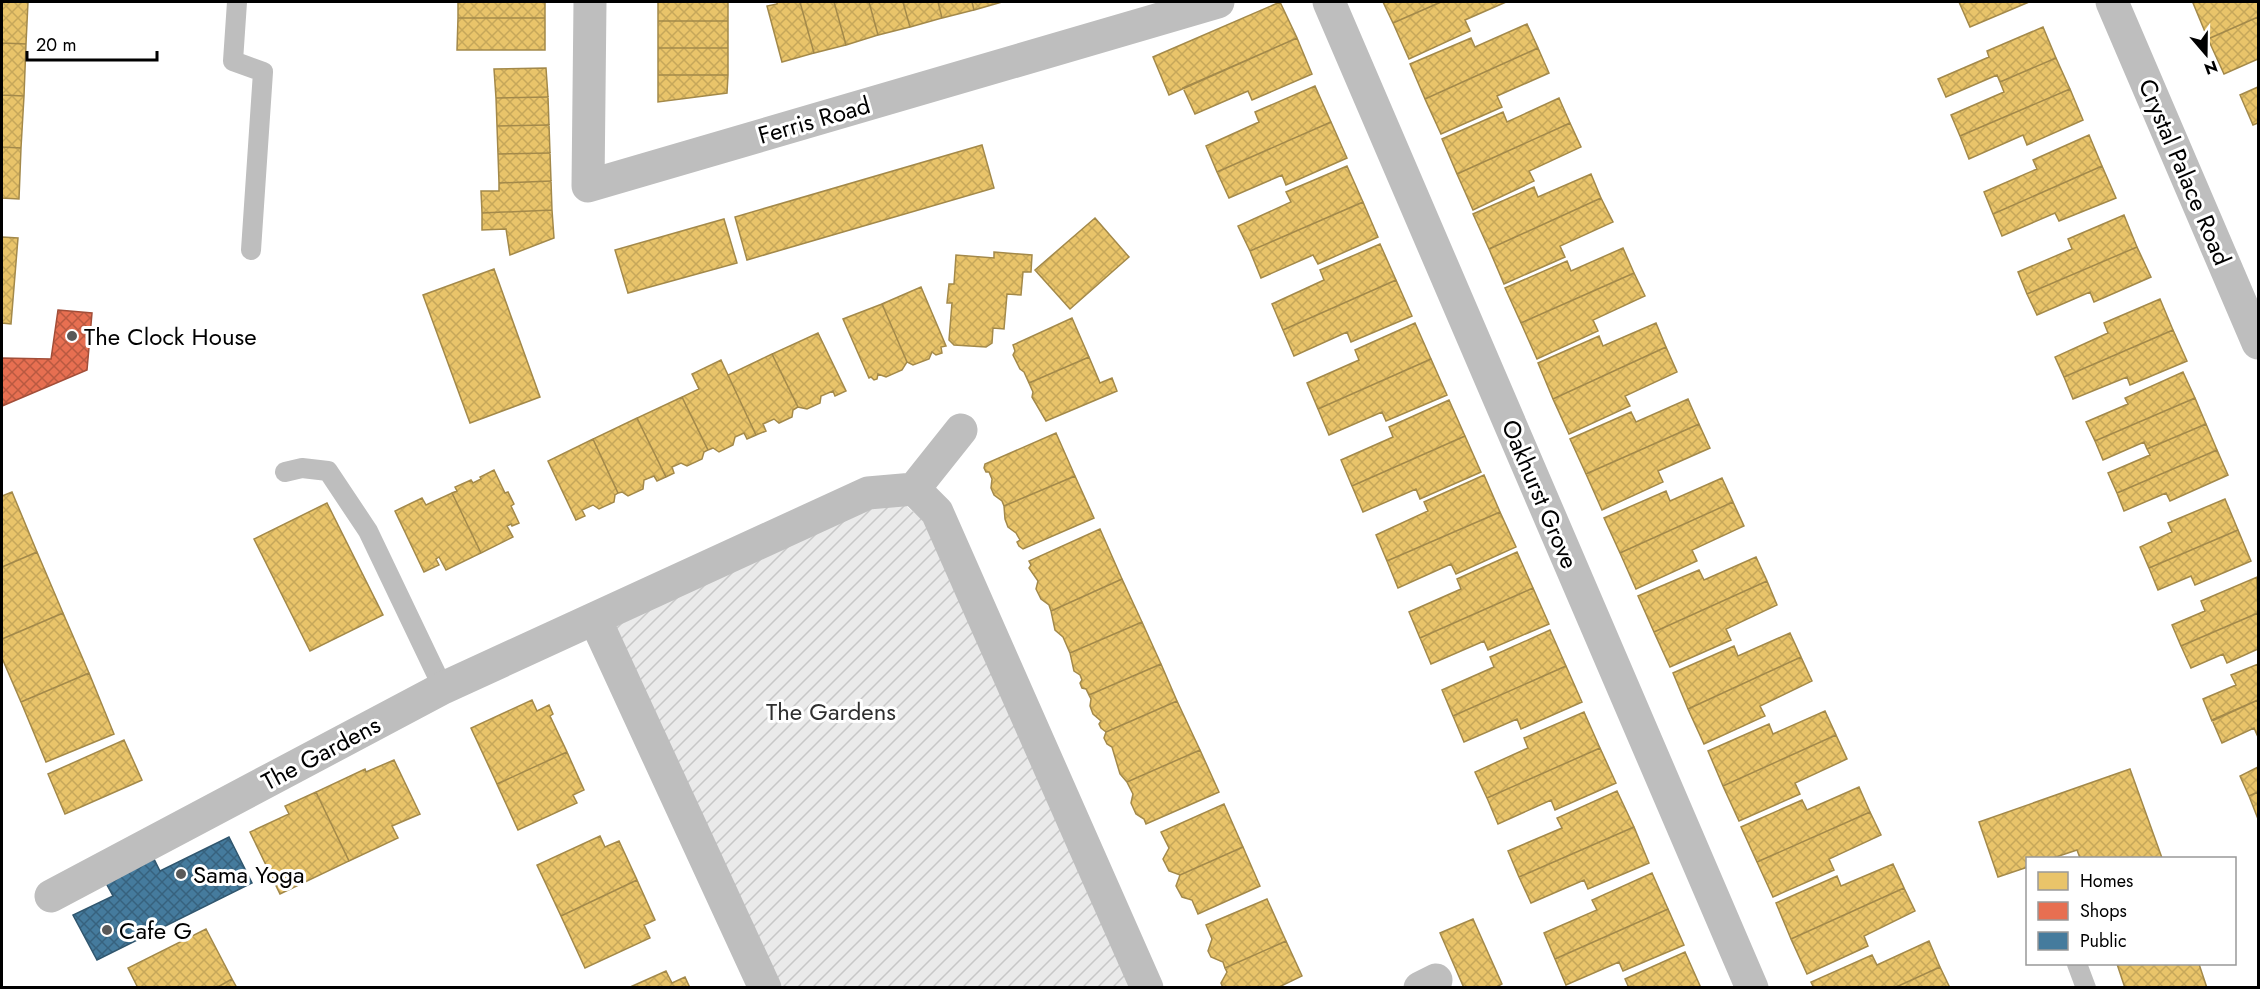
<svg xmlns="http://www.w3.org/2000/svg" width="2260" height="989" font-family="Jost,sans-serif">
  <defs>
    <pattern id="garden-furrows" width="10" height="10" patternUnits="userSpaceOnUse" patternTransform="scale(1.5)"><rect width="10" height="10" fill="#eaeaea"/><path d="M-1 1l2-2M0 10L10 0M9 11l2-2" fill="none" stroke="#c7c7c7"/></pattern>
    <pattern id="homes-cross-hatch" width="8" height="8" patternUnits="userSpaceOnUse" patternTransform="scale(1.5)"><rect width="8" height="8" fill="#e9c46a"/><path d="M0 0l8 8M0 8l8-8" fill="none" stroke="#c6a75a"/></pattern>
    <pattern id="shops-cross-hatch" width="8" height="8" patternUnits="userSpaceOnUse" patternTransform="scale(1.5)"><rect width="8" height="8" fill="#e76f51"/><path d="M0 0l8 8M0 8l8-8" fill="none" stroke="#b95941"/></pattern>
    <pattern id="public-cross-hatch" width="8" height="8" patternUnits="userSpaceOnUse" patternTransform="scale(1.5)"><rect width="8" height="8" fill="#457b9d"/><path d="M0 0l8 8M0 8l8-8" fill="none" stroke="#37627e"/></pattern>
  </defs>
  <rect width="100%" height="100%" fill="#fff"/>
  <path fill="url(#garden-furrows)" d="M904 504 925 522 1135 987H778L612 628 870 507Z"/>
  <path fill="url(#homes-cross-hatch)" stroke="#a3894a" stroke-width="1.5" d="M2 2H28L26 44 2 43Z
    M458 2H545V18H458Z
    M658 2H728V21H658Z
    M777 2H800L814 53 782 62 767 6 777 4Z
    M800 2H834L846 45 814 53Z
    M834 2H869L878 35 846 45Z
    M869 2H903L910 27 878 35Z
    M903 2H938L942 18 910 27Z
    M938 2H972L974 10 942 18Z
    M972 2H1002L974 10Z
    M1280 2 1297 38 1169 95 1153 57Z
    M1383 2H1441L1393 23Z
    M1441 2H1506L1465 20 1470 31 1409 59 1393 23Z
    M1959 2H2029L1970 27Z
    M2196 2H2258V17L2208 39 2193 3Z
    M2258 17V59L2224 74 2208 39Z
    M458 18H545V50H457Z
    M658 21H728V48H658Z
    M1527 24 1538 48 1425 99 1410 64 1471 38 1475 47Z
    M2043 27 2056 58 2000 82 1997 75 1946 97 1938 79 1989 57 1987 51Z
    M1297 38 1312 74 1252 100 1248 91 1195 114 1183 88Z
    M2 43 26 44 24 96 2 95Z
    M658 48H728V75H658Z
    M1538 48 1549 73 1497 96 1502 107 1441 134 1425 99Z
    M2056 58 2070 89 1960 136 1951 115 2004 92 2000 82Z
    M546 68 548 97 496 98 494 69Z
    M658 75H728L727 93 658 102Z
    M1315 86 1331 122 1217 172 1206 146 1259 122 1255 112Z
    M2258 87V123L2253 125 2240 95Z
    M2070 89 2083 120 2027 145 2023 135 1969 159 1960 136Z
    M2 95 24 96 21 148 2 147Z
    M548 97 549 125 497 126 496 98Z
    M1559 98 1570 123 1457 174 1442 139 1503 112 1507 122Z
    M1331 122 1347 158 1286 185 1282 175 1229 198 1217 172Z
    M1570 123 1581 147 1529 171 1534 181 1473 210 1457 174Z
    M549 125 550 153 498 154 497 126Z
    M2089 135 2102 166 1993 214 1984 192 2037 169 2033 160Z
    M982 145 994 188 747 260 735 217Z
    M2 147 21 148 19 199 2 198Z
    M550 153 551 181 499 183 498 154Z
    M1347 166 1363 202 1250 251 1238 226 1291 202 1286 192Z
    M2102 166 2116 198 2059 221 2055 213 2002 236 1993 214Z
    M1591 174 1601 198 1489 249 1473 214 1534 187 1538 197Z
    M551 181 552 210 482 213 481 191H499V183Z
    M1601 198 1613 222 1560 246 1565 257 1504 284 1489 249Z
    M1363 202 1378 237 1318 264 1313 255 1261 278 1250 251Z
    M552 210 554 238 510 255 506 229 482 230V213Z
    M2124 215 2137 247 2027 294 2018 272 2072 249 2068 239Z
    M1095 218 1129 257 1070 309 1035 270Z
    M724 219 737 263 628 293 615 250Z
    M2 237 18 238 11 324 2 323Z
    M1380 244 1396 280 1283 330 1272 304 1324 280 1320 270Z
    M2137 247 2151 277 2094 302 2090 292 2037 315 2027 294Z
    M1623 248 1634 273 1521 323 1505 288 1567 261 1571 271Z
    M994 252 1032 255 1031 272H1023L1021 295 1007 294 1004 329 993 328 992 343 986 347 954 345 949 340 952 303H947L949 284H954L956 255 994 258Z
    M494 269 540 397 470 423 423 295Z
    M1634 273 1645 296 1593 320 1598 331 1537 359 1521 323Z
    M1396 280 1412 316 1351 342 1347 332 1294 356 1283 330Z
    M921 287 946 346 941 347 942 353 936 355 932 352 929 359 913 365 907 362 882 304Z
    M2160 299 2173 330 2064 377 2055 357 2108 333 2104 323Z
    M882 304 907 362 902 370 886 377 878 374 877 379 874 380 871 377 869 378 843 319Z
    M1072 318 1089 357 1029 383 1024 372 1020 369 1013 355 1015 351 1013 345Z
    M1415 323 1431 359 1318 409 1307 383 1359 360 1355 350Z
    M1656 323 1666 347 1553 399 1538 363 1599 336 1603 346Z
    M2173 330 2187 361 2130 385 2127 377 2073 399 2064 377Z
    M818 333 846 391 835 396 833 391 821 396 820 403 807 409 798 407 772 354Z
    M1666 347 1677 372 1625 396 1630 406 1569 434 1553 399Z
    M772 354 798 407 793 410 792 417 779 423 774 419 763 424 766 431 756 435 728 375Z
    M1089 357 1100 383 1112 378 1117 391 1046 421 1032 397 1033 392 1029 383Z
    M1431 359 1447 395 1386 421 1382 412 1329 435 1318 409Z
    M721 360 756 435 747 439 744 433 735 437 733 445 719 452 713 448 708 450 682 397 699 389 692 374Z
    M2183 372 2195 398 2095 441 2086 422 2128 404 2125 398Z
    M682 397 708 450 704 452 702 459 687 466 681 463 672 467 674 473 666 477 637 418Z
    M2195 398 2206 424 2147 449 2144 442 2103 460 2095 441Z
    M1688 399 1699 424 1586 474 1570 439 1631 412 1636 422Z
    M1449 400 1465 436 1352 486 1341 460 1393 437 1389 427Z
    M637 418 666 477 657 481 654 476 644 480 643 489 628 496 622 492 618 493 593 439Z
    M1699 424 1710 448 1658 471 1663 482 1602 510 1586 474Z
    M2206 424 2217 450 2117 493 2108 473 2150 455 2147 449Z
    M1056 433 1075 476 1004 506 1002 501 994 495 991 488 992 479 989 472H986L984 468 985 464Z
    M1465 436 1481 472 1420 499 1416 489 1363 512 1352 486Z
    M593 439 618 493 615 495 614 502 599 509 593 505 582 510 585 516 576 520 548 461Z
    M2217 450 2228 475 2170 501 2166 493 2124 511 2117 493Z
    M494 470 505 493 508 492 514 504 511 506 519 523 512 526 511 524 507 526 513 537 481 553 452 493 457 491 455 487 471 480 473 483 481 479 480 477Z
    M1484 475 1500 512 1387 561 1376 535 1428 511 1424 502Z
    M1075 476 1094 518 1023 549 1019 546 1017 542 1020 540 1016 533 1008 527 1005 519 1004 506Z
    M1722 478 1733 502 1620 553 1604 518 1666 491 1670 501Z
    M12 492 37 552 2 567V496Z
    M452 493 481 553 446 570 439 557 436 559 439 565 424 572 395 511 422 498 426 505Z
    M2225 499 2238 530 2149 568 2140 547 2172 532 2168 523Z
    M1733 502 1744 526 1692 550 1697 561 1636 589 1620 553Z
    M327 503 383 615 310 651 254 539Z
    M1500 512 1516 547 1456 574 1451 564 1398 588 1387 561Z
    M1100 529 1122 579 1051 611 1049 605 1041 599 1036 589 1038 581 1029 568 1031 565 1029 561Z
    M2238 530 2251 561 2195 585 2191 576 2158 590 2149 568Z
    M37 552 63 613 2 639V567Z
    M1517 552 1533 588 1420 638 1409 612 1461 589 1457 579Z
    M1756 557 1767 581 1654 632 1638 596 1699 570 1704 580Z
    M2257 577 2258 613 2181 646 2172 625 2205 611 2201 601Z
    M1122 579 1142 622 1070 653 1063 637 1055 630 1051 611Z
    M1767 581 1777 605 1726 629 1731 640 1670 667 1654 632Z
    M1533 588 1549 624 1488 650 1484 641 1431 664 1420 638Z
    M63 613 89 673 21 702 2 658V639Z
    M2258 613V649L2227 663 2223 654 2191 668 2181 646Z
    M1142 622 1161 664 1089 695 1086 689 1082 688 1080 683 1082 680 1080 675 1074 671 1070 653Z
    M1550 630 1566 666 1453 716 1442 690 1494 667 1490 657Z
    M1790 633 1801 657 1688 709 1673 673 1734 646 1738 656Z
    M1801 657 1812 681 1760 706 1765 716 1704 744 1688 709Z
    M1161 664 1177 701 1106 732 1101 728 1099 724 1101 721 1093 714 1090 706 1091 699 1089 695Z
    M2258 664V700L2212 721 2203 699 2236 685 2231 675Z
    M1566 666 1582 702 1521 729 1517 719 1464 742 1453 716Z
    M89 673 114 734 46 762 21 702Z
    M532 700 537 711 549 705 553 714 550 716 567 752 497 784 471 728Z
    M2258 700V737L2254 728 2222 743 2212 720Z
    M1177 701 1200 750 1127 782 1120 774 1112 747 1107 744 1104 738 1106 732Z
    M1825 711 1836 735 1723 786 1708 751 1769 724 1773 734Z
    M1584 712 1600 748 1487 798 1475 772 1528 748 1524 738Z
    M1836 735 1847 759 1795 783 1800 794 1739 821 1723 786Z
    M124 740 142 780 65 814 48 774Z
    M1600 748 1616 783 1555 810 1551 800 1498 824 1487 798Z
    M1200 750 1219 792 1146 824 1144 819 1136 814 1131 803 1133 794 1127 782Z
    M567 752 584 790 573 795 577 803 518 830 497 784Z
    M394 760 420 814 392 826 398 838 349 861 316 792 365 769 366 772Z
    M2258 767V792L2249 796 2240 776Z
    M2130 769 2162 858H2080L2077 850 2053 858H2028V867L1998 877 1979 822Z
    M1859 787 1870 812 1757 862 1741 827 1802 800 1807 810Z
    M1617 791 1634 827 1519 877 1508 851 1562 828 1557 818Z
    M316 792 349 861 280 894 250 832 289 814 285 806Z
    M2258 792V819L2249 796Z
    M1224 804 1243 847 1180 875 1169 871 1163 859 1169 848 1161 832Z
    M1870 812 1881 835 1829 859 1834 870 1773 897 1757 862Z
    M1634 827 1649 863 1588 889 1584 880 1531 903 1519 877Z
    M600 836 605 847 619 841 637 880 561 916 537 865Z
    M1243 847 1260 886 1198 914 1192 900 1182 897 1176 886 1180 875Z
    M1893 864 1904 888 1791 939 1776 903 1837 876 1841 886Z
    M1652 873 1668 909 1555 959 1544 933 1597 910 1592 900Z
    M637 880 655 920 644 925 650 938 585 968 561 916Z
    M1904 888 1915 911 1864 936 1868 946 1807 974 1791 939Z
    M1267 899 1286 941 1225 968 1223 962 1211 957 1208 951 1212 939 1206 925Z
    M1668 909 1684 945 1623 971 1619 962 1566 985 1555 959Z
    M1473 919 1502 984 1495 988H1464L1440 933Z
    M206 929 232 979 216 988H138L128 968Z
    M1286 941 1302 976 1277 988H1223L1221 983 1227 972 1225 968Z
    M1929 941 1940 967 1894 988H1814L1811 982 1872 955 1877 965Z
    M1685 952 1701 988H1629L1625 979Z
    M2117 964H2199L2207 988H2125Z
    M1940 967 1950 988H1894Z
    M666 971 672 983 685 977 690 988H628Z
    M232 979 237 988H216Z"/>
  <path fill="url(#shops-cross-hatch)" stroke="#a24e39" stroke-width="1.5" d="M58 310 92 313 87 370 2 406V358L51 359Z"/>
  <path fill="url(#public-cross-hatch)" stroke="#30566e" stroke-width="1.5" d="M229 837 252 883 97 960 73 915 113 896 106 883 154 859 160 871Z"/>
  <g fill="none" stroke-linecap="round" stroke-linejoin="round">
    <path stroke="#bebebe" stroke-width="20" d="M237 2 233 61 263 72 251 250
      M285 472 302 468 328 471 368 531 443 688
      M2077 964 2086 988"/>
    <path stroke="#bebebe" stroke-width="33" d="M590 2 588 186 1218 2
      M1329 2 1752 988
      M2112 2 2258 343
      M914 489 937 512 1147 988
      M595 619 765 988
      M51 896 443 688 868 493 914 489 961 430
      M1420 988 1436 980"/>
  </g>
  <g fill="#595959" stroke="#fff" stroke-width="2">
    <circle cx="72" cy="336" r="6"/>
    <circle cx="181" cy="874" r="6"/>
    <circle cx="107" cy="930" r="6"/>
  </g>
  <g text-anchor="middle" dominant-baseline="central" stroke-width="6" stroke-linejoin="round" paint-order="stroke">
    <g font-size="24" fill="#000" stroke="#fff">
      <text transform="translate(814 120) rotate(-16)">Ferris Road</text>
      <text transform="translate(2185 172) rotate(67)">Crystal Palace Road</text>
      <text transform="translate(1540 494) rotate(67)">Oakhurst Grove</text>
      <text transform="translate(321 753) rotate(-28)">The Gardens</text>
    </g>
    <g font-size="24" fill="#000" stroke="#fff" text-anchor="start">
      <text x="84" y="336">The Clock House</text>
      <text x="193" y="874">Sama Yoga</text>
      <text x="119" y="930">Cafe G</text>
    </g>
    <g font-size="24" fill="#2f2f2f" stroke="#fff">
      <text x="831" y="711">The Gardens</text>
    </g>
  </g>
  <rect width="2260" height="989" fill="none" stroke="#000000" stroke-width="6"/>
  <rect x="2026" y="857" width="210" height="108" fill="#ffffff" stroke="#999999" stroke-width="1.5"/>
  <rect x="2038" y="872" width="30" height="18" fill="#e9c46a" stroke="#999999" stroke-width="1.5"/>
  <text x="2080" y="887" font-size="18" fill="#000000">Homes</text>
  <rect x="2038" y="902" width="30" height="18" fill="#e76f51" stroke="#999999" stroke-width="1.5"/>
  <text x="2080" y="917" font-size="18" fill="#000000">Shops</text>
  <rect x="2038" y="932" width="30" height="18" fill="#457b9d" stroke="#999999" stroke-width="1.5"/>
  <text x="2080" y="947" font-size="18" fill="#000000">Public</text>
  <g transform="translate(2206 54) rotate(160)" stroke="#ffffff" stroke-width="4.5" paint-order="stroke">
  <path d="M0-4.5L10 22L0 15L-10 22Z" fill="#000000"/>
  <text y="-9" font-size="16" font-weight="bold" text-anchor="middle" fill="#000000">N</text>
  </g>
  <path d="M27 51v9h130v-9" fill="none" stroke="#000000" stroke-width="3"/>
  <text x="36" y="51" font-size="18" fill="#000000" stroke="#ffffff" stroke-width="4.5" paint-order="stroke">20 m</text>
</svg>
